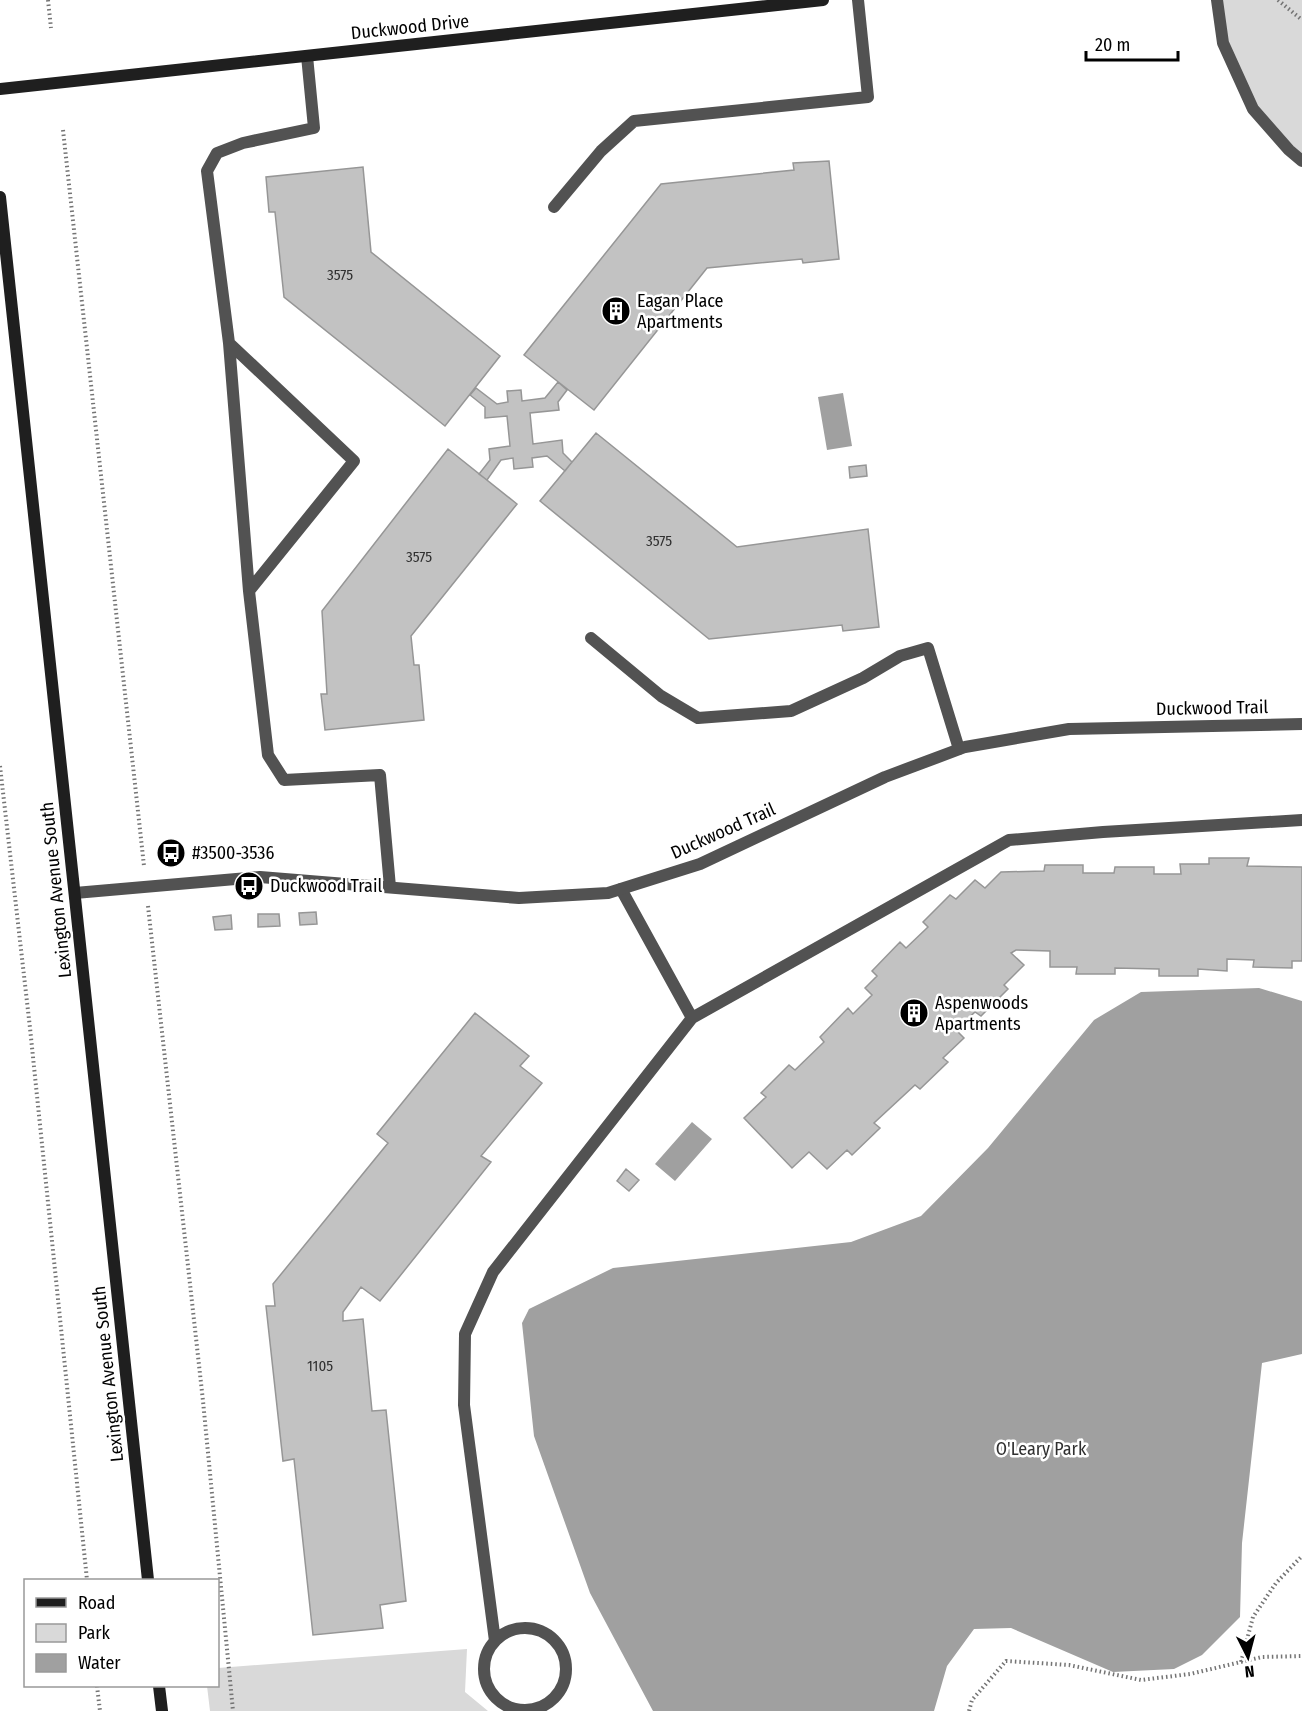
<svg xmlns="http://www.w3.org/2000/svg" width="1302" height="1711" font-family="'Fira Sans Condensed',sans-serif">
  <rect width="100%" height="100%" fill="#fff"/>
  <path fill="#d9d9d9" d="M1217 0H1302V161L1253 109 1223 43Z
    M467 1649 465 1692 488 1711H210L207 1686H218V1668Z"/>
  <path fill="#a0a0a0" d="M843 393 852 446 827 450 818 397Z
    M1259 988 1302 1001V1354L1262 1363 1242 1543 1240 1617 1202 1655 1174 1669 1113 1672 1011 1628 974 1629 947 1666 934 1711H653L590 1593 534 1436 522 1323 529 1309 613 1268 851 1242 921 1216 988 1148 1094 1020 1141 992Z
    M692 1122 712 1139 675 1181 655 1164Z"/>
  <path fill="#c2c2c2" stroke="#969696" stroke-width="1.5" d="M829 161 839 259 803 263 802 259 707 268 594 410 524 355 661 184 794 170 793 163Z
    M363 167 371 252 500 356 445 426 284 297 275 212H269L266 177Z
    M558 382 567 390 558 402 559 410 530 413 533 444 562 440 563 453 572 462 565 471 547 456 532 458 533 467 514 469 513 458 501 460 487 480 479 474 490 460 489 449 510 446 507 416 485 418V407L470 395 476 388 497 404 508 402 507 391 521 390 522 401 545 398Z
    M596 433 737 547 868 529 879 627 843 631 842 625 709 639 540 501Z
    M448 449 517 504 411 636 414 665H419L424 720 325 730 321 694H327L322 611Z
    M866 465 867 476 850 478 849 467Z
    M1209 858H1249L1247 866 1302 867V961H1292V968L1253 967 1254 960 1227 959V971L1198 969V976H1159V969L1115 968V974H1076L1077 967H1050V951L1016 950 1011 953 1024 965 1004 985 1008 989 981 1016 975 1012 956 1030 964 1038 943 1058 948 1062 920 1089 915 1085 874 1123 880 1128 852 1155 847 1150 827 1169 809 1152 792 1168 744 1118 766 1097 761 1093 789 1065 795 1070 824 1042 820 1037 848 1008 853 1014 872 995 865 988 877 976 872 971 900 942 906 948 928 927 923 922 950 895 956 899 975 880 985 888 1001 872 1044 871 1045 865H1083V873H1114L1115 867H1154V874H1181L1180 864H1209Z
    M316 912 317 924 300 925 299 913Z
    M258 914H279L280 926 258 927Z
    M231 915 232 929 215 930 213 917Z
    M475 1013 529 1056 520 1066 542 1083 481 1156 491 1162 380 1301 361 1287 343 1312V1321L363 1319 372 1411 386 1410 406 1601 380 1605 383 1628 313 1635 294 1459 283 1461 266 1306H275L273 1284 388 1143 377 1134Z
    M626 1169 639 1180 629 1191 617 1181Z"/>
  <g fill="none" stroke-linecap="round" stroke-linejoin="round">
    <path stroke="#747474" stroke-width="4" stroke-dasharray="1.5 3" stroke-linecap="butt" d="M48 0 51 28
      M1278 0 1302 20
      M63 130 144 866
      M0 766 30 1028 87 1580
      M148 906 203 1401 233 1711
      M1241 1662 1253 1617 1276 1583 1302 1556
      M97 1686 100 1711
      M969 1711 972 1700 1006 1661 1069 1665 1141 1680 1190 1674 1262 1657 1302 1656"/>
    <path stroke="#525252" stroke-width="12" d="M307 56 314 128 243 143 217 153 207 171 229 343 354 461 249 591 268 755 284 780 380 775 390 887
      M229 343 249 591
      M591 638 661 696 698 718 791 711 863 678 900 656 928 648 959 749
      M621 889 692 1018 1009 840 1103 832 1302 820
      M484 1669a41 41 0 1 1 82 0a41 41 0 1 1-82 0Z
      M495 1641 464 1405 465 1334 493 1272 692 1018"/>
    <path stroke="#525252" stroke-width="12" d="M1217 0 1223 43 1253 109 1289 150 1302 161
      M554 207 601 151 634 121 868 97 858 0
      M75 893 260 877 519 898 608 893 700 864 885 777 965 747 1069 729 1302 724"/>
    <path stroke="#1f1f1f" stroke-width="12" d="M0 89 823 0
      M0 197 148 1580
      M159 1686 162 1711"/>
  </g>
  <defs>
    <g id="building-disc" transform="scale(1.5)"><circle r="9.5" fill="#000" stroke="#fff"/><path d="M-4-6H4V6H1V3H-1V6H-4ZM-2.5-4.3h1.7v1.8h-1.7ZM.8-4.3h1.7v1.8H.8ZM-2.5-1h1.7V.8h-1.7ZM.8-1h1.7V.8H.8Z" fill="#fff"/></g>
    <g id="bus-disc" transform="scale(1.5)"><circle r="9.5" fill="#000" stroke="#fff"/><path d="M-5-6H5V4H4V6H2V4H-2V6H-4V4H-5ZM-3.5-4V0h7V-4ZM-3.5 1.2v1.5H-2V1.2ZM2 1.2v1.5H3.5V1.2Z" fill="#fff"/></g>
  </defs>
  <g fill-rule="evenodd">
    <use href="#building-disc" x="616" y="311"/>
    <use href="#bus-disc" x="171" y="853"/>
    <use href="#bus-disc" x="249" y="886"/>
    <use href="#building-disc" x="914" y="1013"/>
  </g>
  <g text-anchor="middle" dominant-baseline="central" stroke-width="5" stroke-linejoin="round" paint-order="stroke">
    <g font-size="15" fill="#303030">
      <text x="340" y="275">3575</text>
      <text x="659" y="541">3575</text>
      <text x="419" y="557">3575</text>
      <text x="320" y="1366">1105</text>
    </g>
    <g font-size="18" fill="#000" stroke="#fff">
      <text transform="translate(410 27) rotate(-6)">Duckwood Drive</text>
      <text transform="translate(1212 708) rotate(-1)">Duckwood Trail</text>
      <text transform="translate(723 831) rotate(-24)">Duckwood Trail</text>
      <text transform="translate(56 890) rotate(-96)">Lexington Avenue South</text>
      <text transform="translate(108 1374) rotate(-96)">Lexington Avenue South</text>
    </g>
    <g font-size="18" fill="#000" stroke="#fff" text-anchor="start">
      <text x="637" y="301">Eagan Place<tspan x="637" dy="21">Apartments</tspan></text>
      <text x="192" y="853">#3500-3536</text>
      <text x="270" y="886">Duckwood Trail</text>
      <text x="935" y="1003">Aspenwoods<tspan x="935" dy="21">Apartments</tspan></text>
    </g>
    <g font-size="18" fill="#303030" stroke="#fff">
      <text x="1041" y="1449">O'Leary Park</text>
    </g>
  </g>
  <rect x="24" y="1579" width="195" height="108" fill="#ffffff" stroke="#999999" stroke-width="1.5"/>
  <rect x="36" y="1598" width="30" height="9" fill="#1f1f1f" stroke="#999999" stroke-width="1.5"/>
  <text x="78" y="1609" font-size="18" fill="#000000">Road</text>
  <rect x="36" y="1624" width="30" height="18" fill="#d9d9d9" stroke="#999999" stroke-width="1.5"/>
  <text x="78" y="1639" font-size="18" fill="#000000">Park</text>
  <rect x="36" y="1654" width="30" height="18" fill="#a0a0a0" stroke="#999999" stroke-width="1.5"/>
  <text x="78" y="1669" font-size="18" fill="#000000">Water</text>
  <g transform="translate(1248 1657) rotate(174)" stroke="#ffffff" stroke-width="4.5" paint-order="stroke">
  <path d="M0-4.5L10 22L0 15L-10 22Z" fill="#000000"/>
  <text y="-9" font-size="16" font-weight="bold" text-anchor="middle" fill="#000000">N</text>
  </g>
  <path d="M1086 51v9h92v-9" fill="none" stroke="#000000" stroke-width="3"/>
  <text x="1095" y="51" font-size="18" fill="#000000" stroke="#ffffff" stroke-width="4.5" paint-order="stroke">20 m</text>
</svg>
